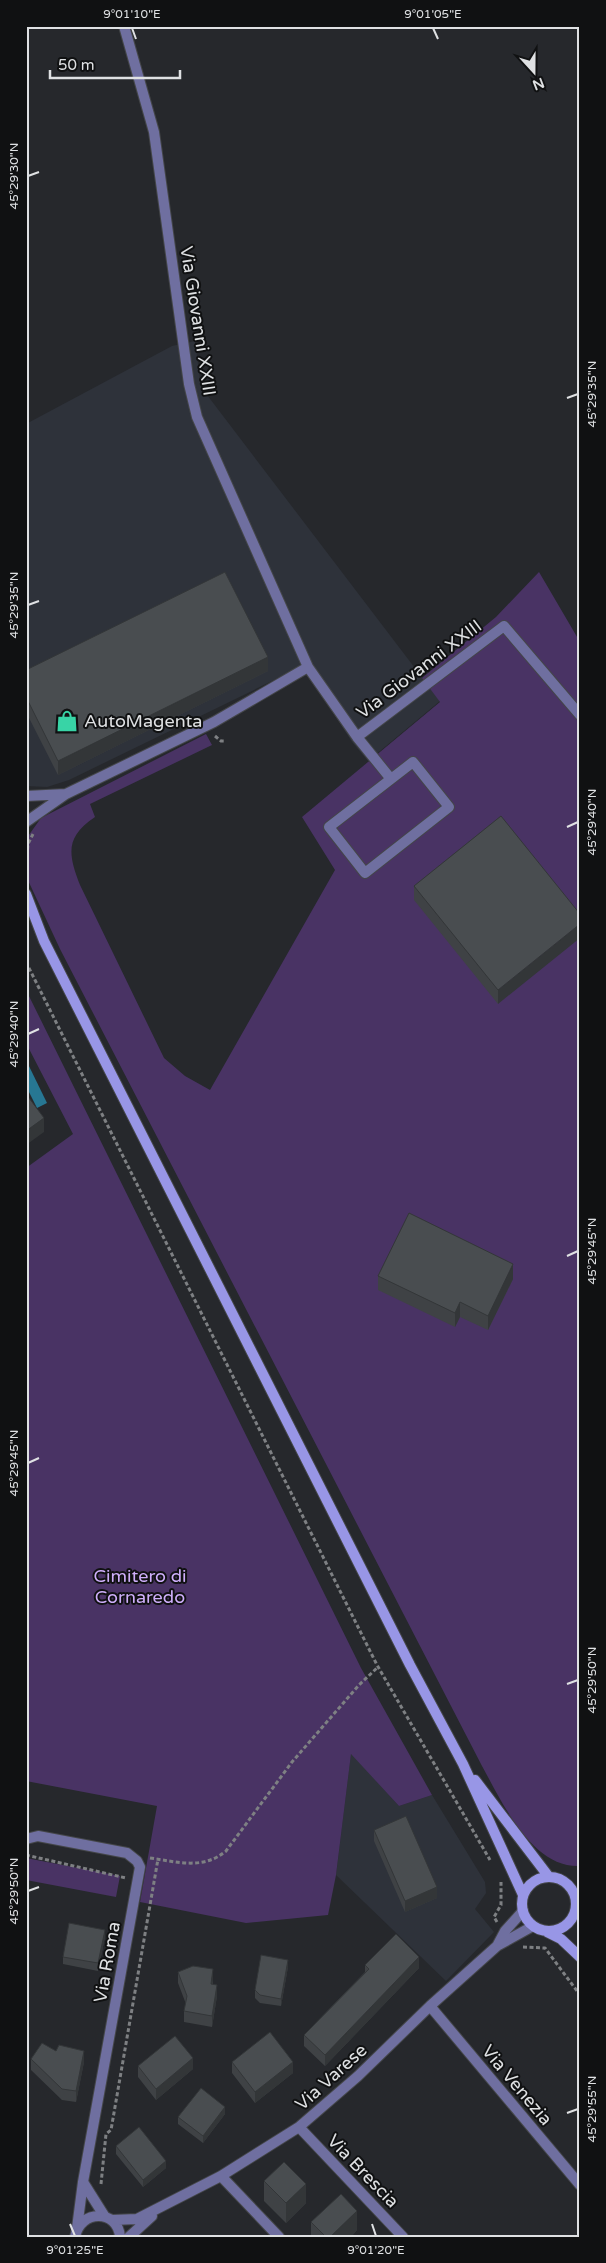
<svg xmlns="http://www.w3.org/2000/svg" width="606" height="2263" font-family="'Varela Round',sans-serif">
  <rect width="100%" height="100%" fill="#26282c"/>
  <path fill="#2e323a" d="M195 341 201 387 440 701 368 761 352 742 303 666 69 780 47 787 26 786V424L172 346Z
    M351 1753 399 1806 432 1795 485 1882 486 1893 475 1909 494 1932 446 1981 336 1875Z"/>
  <path fill="#493364" d="M539 572 580 642V1866C531 1868 501 1800 482 1766L60 949 26 876V839L41 818 206 734 212 745 90 804 95 817C65 837 68 854 80 885L164 1058 185 1076 210 1090 335 870 302 817 440 702 422 678 496 617Z
    M26 990 361 1668 432 1795 399 1806 351 1754 336 1875 328 1915 246 1923 140 1902 157 1806 26 1781V1168L73 1134 26 1043Z
    M26 1858 120 1876 116 1897 26 1880Z"/>
  <path fill="#277793" d="M26 1060 47 1103 37 1108 26 1086Z"/>
  <g fill="none" stroke-linecap="round" stroke-linejoin="round">
    <g stroke="#444649" stroke-width="12">
      <path id="street" d="M124 26 154 132 189 384 197 417 308 667 357 737 391 779
        M357 737 504 626 580 715
        M413 762 449 807 365 873 329 827Z
        M26 796 66 794
        M26 822 66 794 214 722 308 667
        M26 1839 38 1836 127 1853 137 1861 140 1867 83 2182 77 2228
        M497 1946 505 1931 523 1911
        M430 2006 580 2185
        M299 2127 403 2237
        M221 2176 279 2237
        M83 2182 105 2217
        M112 2220 137 2219 221 2176 299 2127 358 2076 430 2006 497 1946 533 1926
        M75 2237C80 2209 118 2209 120 2237
        M129 2237 152 2216"/>
    </g>
    <g stroke="#444649" stroke-width="12">
      <path id="secondary" d="M26 894 44 941 410 1665 463 1764 523 1895
        M475 1780 549 1877
        M522 1904a27 27 0 1 1 54 0a27 27 0 1 1-54 0Z
        M547 1932 561 1939 580 1957"/>
    </g>
    <path stroke="#7e8083" stroke-width="3" stroke-dasharray="4 2.5" stroke-linecap="butt" d="M215 736 221 741H224
      M26 869 28 844 33 834
      M26 962 377 1665 490 1860
      M26 1855 126 1878
      M150 1858C178 1862 203 1870 226 1851L292 1762 359 1685 378 1667
      M497 1922 494 1917 501 1905V1882
      M523 1947 545 1948 580 1995
      M101 2184 106 2134 111 2130 158 1859"/>
    <use href="#street" stroke="#6f6fa0" stroke-width="10"/>
    <use href="#secondary" stroke="#9896e6" stroke-width="10"/>
  </g>
  <path fill="#3f4245" d="M26 670 268 671 58 775 26 712Z
    M501 816 498 1004 414 900V886Z
    M580 1029V1049L577 1046V1031Z
    M378 1276 513 1279 488 1330 460 1317 455 1327 378 1290Z
    M374 1830 437 1898 405 1912 374 1841Z
    M105 1937 98 1971 63 1964V1957Z
    M365 1965 419 1968 325 2066 304 2046V2035L365 1972Z
    M288 1967 281 2006 260 2003 255 1998V1990Z
    M178 1972 213 1980V1984L217 1996 212 2027 184 2022V2011L186 2004 178 1983Z
    M56 2051 84 2062 76 2102 62 2100 31 2070V2059Z
    M232 2062 293 2073 255 2103 232 2073Z
    M138 2066 193 2069 156 2100 138 2077Z
    M225 2114 203 2143 178 2124V2117Z
    M116 2146 166 2168 143 2187 116 2154Z
    M264 2181 306 2203 286 2223 264 2201Z
    M311 2222 357 2230 351 2237H311Z"/>
  <path fill="#333638" d="M268 657V671L58 775V761Z
    M580 924V938L498 1004V990Z
    M44 1118V1132L26 1145V1131Z
    M513 1264V1279L488 1330V1316Z
    M460 1302V1317L455 1327V1313Z
    M437 1887V1898L405 1912V1901Z
    M105 1930V1937L98 1971V1963Z
    M419 1957V1968L325 2066V2055Z
    M288 1960V1967L281 2006V1999Z
    M213 1969V1980L211 1995V1984Z
    M217 1985V1996L212 2027V2016Z
    M84 2051V2062L76 2102V2091Z
    M193 2058V2069L156 2100V2089Z
    M293 2062V2073L255 2103V2092Z
    M225 2107V2114L203 2143V2136Z
    M166 2161V2168L143 2187V2180Z
    M306 2184V2203L286 2223V2203Z
    M357 2211V2230L351 2237H330Z"/>
  <path fill="#494d50" stroke="#333638" d="M225 572 268 657 58 761 26 697V670Z
    M501 816 580 914V924L498 990 414 886Z
    M26 1094 44 1118 26 1131Z
    M409 1213 513 1264 488 1316 460 1302 455 1313 378 1276Z
    M406 1816 437 1887 405 1901 374 1830Z
    M69 1923 105 1930 98 1963 63 1957Z
    M396 1934 419 1957 325 2055 304 2035 369 1969 365 1965Z
    M261 1955 288 1960 281 1999 260 1995 255 1990Z
    M193 1966 213 1969 211 1984 217 1985 212 2016 184 2011 187 1996 178 1972Z
    M270 2032 293 2062 255 2092 232 2062Z
    M175 2036 193 2058 156 2089 138 2066Z
    M42 2043 56 2051 59 2045 84 2051 76 2091 62 2089 31 2059Z
    M201 2088 225 2107 203 2136 178 2117Z
    M139 2127 166 2161 143 2180 116 2146Z
    M284 2162 306 2184 286 2203 264 2181Z
    M341 2194 357 2211 330 2237H326L311 2222Z"/>
  <path fill="none" stroke="#dfe1e3" stroke-width="2" d="M132 28 136 39M433 28 438 39M28 176 39 172M567 398 578 394M28 605 39 601M567 827 578 822M28 1034 39 1029M567 1256 578 1251M28 1463 39 1458M567 1684 578 1680M28 1891 39 1887M567 2113 578 2109M70 2224 75 2236M372 2224 376 2236"/>
  <defs>
    <g id="shop-bare" transform="scale(1.725)"><path d="M-5-2.5h2.3a2.7 3.5 0 0 1 5.4 0H5L5.5 6h-11ZM-1.5-2.5h3a1.5 2.3 0 0 0-3 0Z" fill="#38d4a6" stroke="#101112" stroke-width="2.5" paint-order="stroke"/></g>
  </defs>
  <g fill-rule="evenodd">
    <use href="#shop-bare" x="67" y="721"/>
  </g>
  <g text-anchor="middle" dominant-baseline="central" stroke-width="4" stroke-linejoin="round" paint-order="stroke">
    <g font-size="18" fill="#dfe1e3" stroke="#101112">
      <text transform="translate(198 321) rotate(81)">Via Giovanni XXIII</text>
      <text transform="translate(419 669) rotate(-37)">Via Giovanni XXIII</text>
      <text transform="translate(107 1962) rotate(-80)">Via Roma</text>
      <text transform="translate(331 2077) rotate(-42)">Via Varese</text>
      <text transform="translate(517 2085) rotate(50)">Via Venezia</text>
      <text transform="translate(363 2171) rotate(46)">Via Brescia</text>
    </g>
    <g font-size="18" fill="#dfe1e3" stroke="#101112" text-anchor="start">
      <text x="84" y="721">AutoMagenta</text>
    </g>
    <g font-size="18" fill="#cfaffb" stroke="#101112">
      <text x="140" y="1576">Cimitero di<tspan x="140" dy="21">Cornaredo</tspan></text>
    </g>
  </g>
  <rect width="606" height="2263" fill="none" stroke="#101112" stroke-width="55"/>
  <g transform="translate(534 72) rotate(159)" stroke="#101112" stroke-width="4" paint-order="stroke">
  <path d="M0-4L9 19L0 12L-9 19Z" fill="#dfe1e3"/>
  <text y="-8" font-size="14" font-weight="bold" text-anchor="middle" fill="#dfe1e3">N</text>
  </g>
  <path d="M50 70v8h130v-8" fill="none" stroke="#dfe1e3" stroke-width="2.5"/>
  <text x="58" y="70" font-size="15" fill="#dfe1e3" stroke="#101112" stroke-width="4" paint-order="stroke">50 m</text>
  <rect x="28" y="28" width="550" height="2208" fill="none" stroke="#dfe1e3" stroke-width="2"/>
  <g font-size="12" text-anchor="middle" fill="#dfe1e3">
    <text x="132" y="18">9°01'10"E</text>
    <text x="433" y="18">9°01'05"E</text>
    <text transform="translate(14 176) rotate(-90)" y="4">45°29'30"N</text>
    <text transform="translate(592 394) rotate(-90)" y="4">45°29'35"N</text>
    <text transform="translate(14 605) rotate(-90)" y="4">45°29'35"N</text>
    <text transform="translate(592 822) rotate(-90)" y="4">45°29'40"N</text>
    <text transform="translate(14 1034) rotate(-90)" y="4">45°29'40"N</text>
    <text transform="translate(592 1251) rotate(-90)" y="4">45°29'45"N</text>
    <text transform="translate(14 1463) rotate(-90)" y="4">45°29'45"N</text>
    <text transform="translate(592 1680) rotate(-90)" y="4">45°29'50"N</text>
    <text transform="translate(14 1891) rotate(-90)" y="4">45°29'50"N</text>
    <text transform="translate(592 2109) rotate(-90)" y="4">45°29'55"N</text>
    <text x="75" y="2254">9°01'25"E</text>
    <text x="376" y="2254">9°01'20"E</text>
  </g>
</svg>
